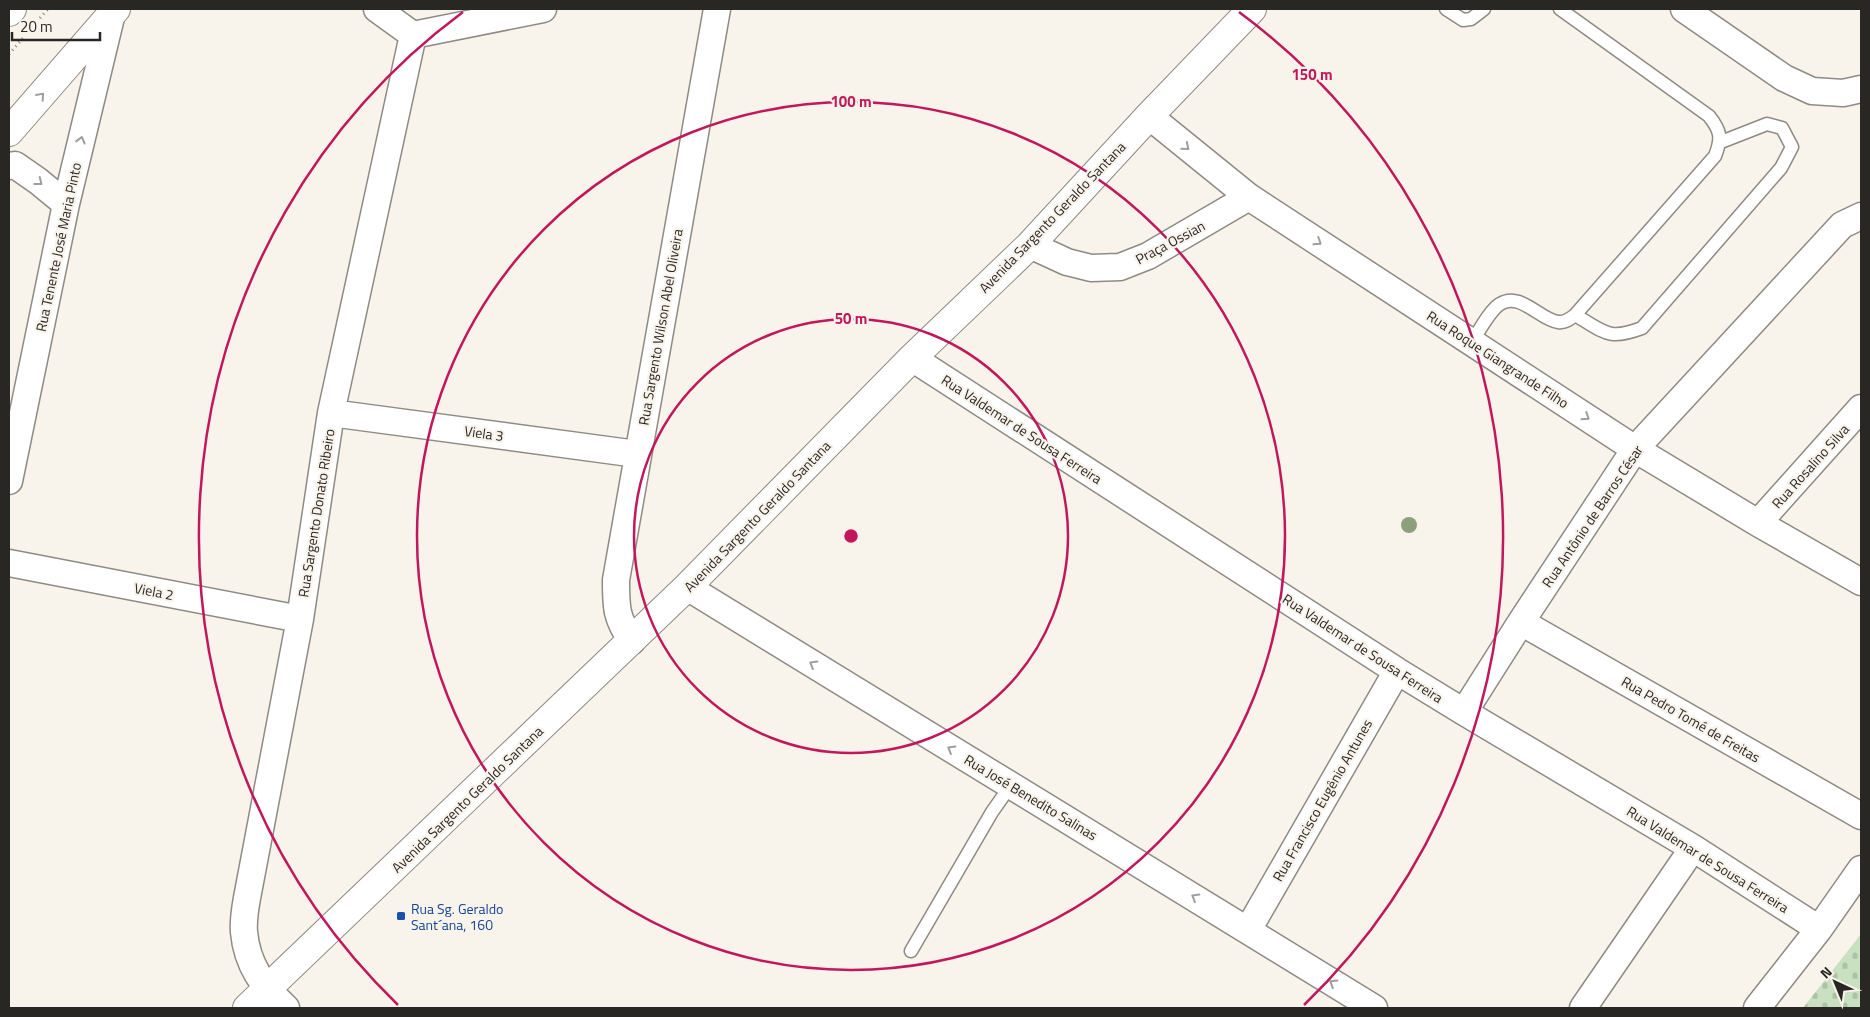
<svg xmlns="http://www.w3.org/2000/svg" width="1870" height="1017" font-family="'Titillium Web',sans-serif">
  <defs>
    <pattern id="cemetery-stones" width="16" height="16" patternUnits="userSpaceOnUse" patternTransform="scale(1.25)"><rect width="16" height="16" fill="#c9e1c0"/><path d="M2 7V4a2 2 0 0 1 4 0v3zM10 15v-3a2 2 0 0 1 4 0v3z" fill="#adc1a5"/></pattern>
  </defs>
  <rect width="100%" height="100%" fill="#f8f3eb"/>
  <path fill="url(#cemetery-stones)" d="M1861 934V1008H1803Z"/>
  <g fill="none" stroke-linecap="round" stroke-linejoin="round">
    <g stroke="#8f8b84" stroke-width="15">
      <path id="lane" d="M1446 9 1463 20 1471 19 1484 9
        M1575 315C1605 332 1608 341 1642 328L1781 168 1792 147 1782 128 1767 124 1721 142
        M1472 342C1479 331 1490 310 1500 304 1520 291 1540 320 1558 322 1565 323 1570 319 1575 315L1715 156C1722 138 1721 131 1709 116L1560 9
        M911 951 992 812 1011 785"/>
    </g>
    <g stroke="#8f8b84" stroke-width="29">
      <path id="street" d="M377 9 413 35 543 9
        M1684 9 1784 78 1812 91 1843 93 1861 89
        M1149 116 1249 197 1635 449 1758 523 1861 582
        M9 166 15 165 38 181 66 204
        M1030 245 1067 262 1091 268 1120 267 1148 256 1249 197
        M912 358 1397 671 1464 712 1693 848 1819 929
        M331 413 637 454
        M9 481 66 204 112 13
        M1758 523 1861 408
        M9 563 300 619
        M687 587 1374 1008
        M1521 622 1861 816
        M632 641C616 618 616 608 616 580L717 9
        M1464 712 1521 622 1635 449 1842 225 1861 216
        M1248 930 1397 671
        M286 1008C263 986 247 965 244 932 243 921 245 909 247 898L300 619 331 413 413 35
        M1583 1008 1693 848
        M1757 1008 1819 929 1861 869"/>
    </g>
    <g stroke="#8f8b84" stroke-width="30">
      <path id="secondary" d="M9 12 12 9
        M9 132 116 9
        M247 1008 687 587 912 358 1030 245 1149 116 1252 9"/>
    </g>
    <path stroke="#88857f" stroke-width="3" stroke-dasharray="1 4" stroke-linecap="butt" d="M40 18 48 9
      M9 54 23 38"/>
    <use href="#lane" stroke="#fff" stroke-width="12"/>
    <use href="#street" stroke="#fff" stroke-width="26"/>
    <use href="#secondary" stroke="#fff" stroke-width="28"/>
  </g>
  <circle fill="#8ba07b" cx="1409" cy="525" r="8"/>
  <defs><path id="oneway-chevron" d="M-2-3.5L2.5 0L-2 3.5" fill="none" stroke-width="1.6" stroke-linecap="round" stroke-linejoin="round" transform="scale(1.25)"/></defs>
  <g stroke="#9f9e9c">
    <use href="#oneway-chevron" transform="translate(41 96) rotate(-49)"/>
    <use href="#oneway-chevron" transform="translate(81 140) rotate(-76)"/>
    <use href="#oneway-chevron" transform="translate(1186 147) rotate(39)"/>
    <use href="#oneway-chevron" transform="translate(39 182) rotate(38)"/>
    <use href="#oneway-chevron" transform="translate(1318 242) rotate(33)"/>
    <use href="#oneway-chevron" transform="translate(1586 417) rotate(33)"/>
    <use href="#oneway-chevron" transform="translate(813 664) rotate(-149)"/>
    <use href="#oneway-chevron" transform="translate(951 749) rotate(-149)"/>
    <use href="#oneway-chevron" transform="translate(1195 897) rotate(-149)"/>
    <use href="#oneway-chevron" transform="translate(1333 983) rotate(-148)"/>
  </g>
  <g fill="none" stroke="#c2185b" stroke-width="2.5">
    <circle cx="851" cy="536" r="217"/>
    <circle cx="851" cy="536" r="434"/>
    <path d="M398 1005A652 652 0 0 1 463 12M1239 12A652 652 0 0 1 1304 1005"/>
  </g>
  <rect fill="#1a4fb4" stroke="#f8f3eb" stroke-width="2" x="396" y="911" width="10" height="10" rx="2.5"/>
  <g text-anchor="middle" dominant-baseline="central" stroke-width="4.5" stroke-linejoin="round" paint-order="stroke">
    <g font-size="14" fill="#292724" stroke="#f8f3eb">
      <text transform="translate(1052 217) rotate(-46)">Avenida Sargento Geraldo Santana</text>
      <text transform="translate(1170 242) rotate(-28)">Praça Ossian</text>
      <text transform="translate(58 247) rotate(-78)">Rua Tenente José Maria Pinto</text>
      <text transform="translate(660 327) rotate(-80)">Rua Sargento Wilson Abel Oliveira</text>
      <text transform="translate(1498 359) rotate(33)">Rua Roque Giangrande Filho</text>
      <text transform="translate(1022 429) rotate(33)">Rua Valdemar de Sousa Ferreira</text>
      <text transform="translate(484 433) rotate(8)">Viela 3</text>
      <text transform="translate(1810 466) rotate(-48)">Rua Rosalino Silva</text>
      <text transform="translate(316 513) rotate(-81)">Rua Sargento Donato Ribeiro</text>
      <text transform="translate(757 516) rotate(-46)">Avenida Sargento Geraldo Santana</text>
      <text transform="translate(1592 516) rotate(-56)">Rua Antônio de Barros César</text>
      <text transform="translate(154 591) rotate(11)">Viela 2</text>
      <text transform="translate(1363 648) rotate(33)">Rua Valdemar de Sousa Ferreira</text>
      <text transform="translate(1691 719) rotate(30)">Rua Pedro Tomé de Freitas</text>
      <text transform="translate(1031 797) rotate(31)">Rua José Benedito Salinas</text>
      <text transform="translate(467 799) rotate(-44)">Avenida Sargento Geraldo Santana</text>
      <text transform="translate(1322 800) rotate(-60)">Rua Francisco Eugênio Antunes</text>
      <text transform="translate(1708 859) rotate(32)">Rua Valdemar de Sousa Ferreira</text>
    </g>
    <g font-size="14" fill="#164399" stroke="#f8f3eb" text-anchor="start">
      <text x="411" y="908">Rua Sg. Geraldo<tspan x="411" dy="16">Sant´ana, 160</tspan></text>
    </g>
  </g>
  <circle cx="851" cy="536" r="8" fill="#c2185b" stroke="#f8f3eb" stroke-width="2.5"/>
  <g font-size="15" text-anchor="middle" font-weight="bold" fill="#c2185b" stroke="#f8f3eb" stroke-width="4.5" stroke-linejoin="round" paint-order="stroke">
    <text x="1312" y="80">150 m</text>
    <text x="851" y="107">100 m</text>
    <text x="851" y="324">50 m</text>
  </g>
  <rect width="1870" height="1017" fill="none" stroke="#292724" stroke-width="20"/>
  <g transform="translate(1835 982) rotate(316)" stroke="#f8f3eb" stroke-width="4" paint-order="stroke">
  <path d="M0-4L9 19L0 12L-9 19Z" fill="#292724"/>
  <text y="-8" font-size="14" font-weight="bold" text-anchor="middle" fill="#292724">N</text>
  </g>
  <path d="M12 32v8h88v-8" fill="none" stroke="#292724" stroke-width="2.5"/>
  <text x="20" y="32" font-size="15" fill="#292724" stroke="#f8f3eb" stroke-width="4" paint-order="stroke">20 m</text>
</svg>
